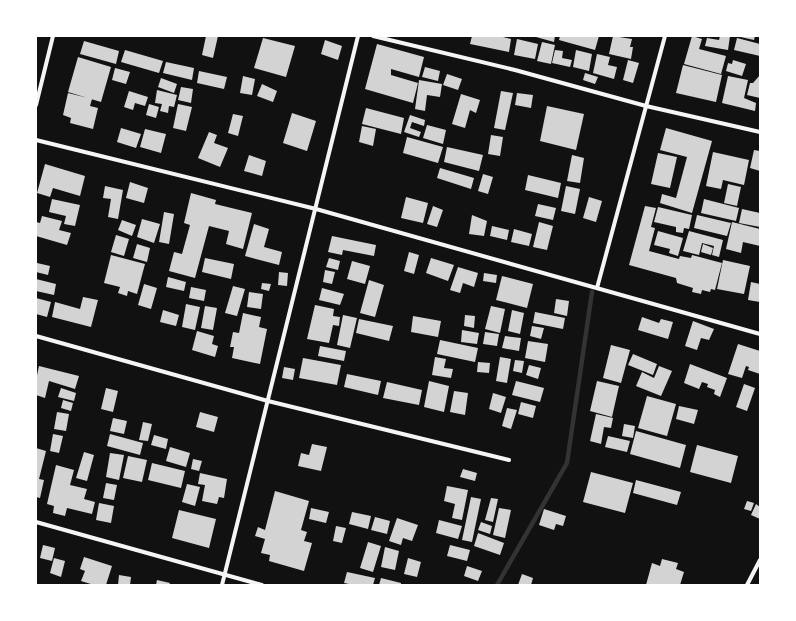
<svg xmlns="http://www.w3.org/2000/svg" width="796" height="621" font-family="'Public Sans',sans-serif">
  <rect width="100%" height="100%" fill="#111"/>
  <g fill="none" stroke-linecap="round" stroke-linejoin="round">
    <path stroke="#333" stroke-width="4.5" d="M497 585 567 463 592 292"/>
  </g>
  <path fill="#d3d3d3" d="M206 36H218L213 58 202 55Z
    M472 36H499L511 39 509 52 470 44Z
    M537 36H555L554 42 536 37Z
    M560 36H599L595 50 559 40Z
    M613 36 632 39 630 47H633L631 59 609 54Z
    M692 36 702 39 699 49 726 56 721 74 684 64Z
    M720 36H730L728 50 705 46 707 38 719 40Z
    M736 36H755L754 40Z
    M263 38 295 46 286 77 254 68Z
    M737 38 760 44V56L734 50Z
    M517 39 538 44 535 59 514 55Z
    M325 40 342 46 338 60 321 54Z
    M84 41 119 51 116 64 80 54Z
    M542 42 555 45 551 64 537 61Z
    M377 44 424 57 419 77 391 69V75L418 83 413 103 365 89Z
    M125 50 163 61 159 73 121 62Z
    M555 50 563 51 562 58 572 60 570 67 552 63Z
    M576 50 592 54 589 71 573 67Z
    M597 54 610 57 608 65 617 67 614 79 593 73Z
    M78 57 111 67 101 102 68 92Z
    M628 60 639 63 633 83 623 80Z
    M733 60 746 64 742 76 726 71 728 63 732 64Z
    M166 62 194 68 192 80 163 73Z
    M683 65 722 75 716 102 676 93Z
    M425 67 440 71 438 81 422 77Z
    M115 68 130 72 126 84 112 80Z
    M199 71 227 77 224 89 197 83Z
    M585 73 598 77 595 84 583 80Z
    M447 74 462 79 458 90 443 85Z
    M760 75V98L747 95 750 83H753Z
    M243 76 255 79 252 95 240 93Z
    M728 76 748 80 744 98 756 103 755 111 722 103Z
    M161 78 177 84 174 93 158 87Z
    M419 80 442 84 440 97 427 95 425 111 415 109Z
    M262 84 277 91 273 102 257 96Z
    M181 87 193 89 191 103 178 100Z
    M157 90 177 95 174 107 169 106 168 113 160 111 162 104 155 103Z
    M129 91 148 97 145 106 135 103 133 110 124 107Z
    M501 91 513 93 505 130 494 128Z
    M68 93 92 99 90 106 98 108 93 129 70 123 71 118 63 115Z
    M517 93 533 95 531 108 515 105Z
    M461 94 480 100 476 113 470 110 465 128 452 124Z
    M149 104 159 107 156 118 146 115Z
    M178 104 192 107 186 131 173 128Z
    M547 106 584 114 576 150 540 141Z
    M366 108 404 118 401 134 362 124Z
    M292 113 316 121 307 151 283 143Z
    M233 114 243 116 238 136 228 133Z
    M410 115 425 120 424 126 412 122 410 128 421 132 419 137 404 132Z
    M427 125 446 130 443 144 423 138Z
    M362 126 376 129 373 146 359 142Z
    M121 128 141 134 136 148 117 142Z
    M666 128 712 141 692 213 660 203 662 194 676 198 687 157 660 150Z
    M145 129 166 134 161 153 140 147Z
    M209 132 217 135 214 143 228 148 220 167 198 158Z
    M491 135 503 137 500 156 488 154Z
    M407 137 443 147 438 163 403 153Z
    M447 147 483 155 479 171 444 162Z
    M754 150 760 151V171L750 168Z
    M713 152 749 160 744 185 723 180 721 189 706 186Z
    M658 153 677 157 670 188 651 184Z
    M249 155 266 161 262 176 244 171Z
    M572 155 584 158 580 183 567 181Z
    M45 164 85 176 80 196 53 188 50 197 37 193Z
    M440 168 474 178 471 189 437 178Z
    M483 174 493 177 488 194 478 191Z
    M528 175 561 183 558 198 525 190Z
    M130 182 148 188 144 203 126 198Z
    M728 184 741 187 737 206 724 203Z
    M105 186 123 190 118 219 108 217 111 199 103 198Z
    M566 186 580 189 575 214 561 211Z
    M191 193 216 200 215 204 252 213 243 249 226 244 229 231 209 226 195 278 169 271 174 252 182 254 190 225 184 223Z
    M406 197 428 203 423 223 401 218Z
    M589 197 602 201 596 222 583 218Z
    M52 199 80 205 75 226 64 224 66 216 49 212Z
    M704 199 739 208 736 221 701 213Z
    M538 204 556 208 553 220 535 216Z
    M433 206 443 210 437 227 427 224Z
    M645 206 656 208 651 227 655 228 649 251 679 259 680 256 691 258 692 255 722 263 715 290 711 289 710 292 702 290 701 294 692 292 693 288 677 283 676 278 629 265Z
    M658 207 692 215 689 229 684 228 683 233 676 232V227L654 222Z
    M742 209 760 213V227L739 223Z
    M164 212 174 214 169 244 159 242Z
    M472 215 487 221 484 236 469 234Z
    M697 215 731 223 727 236 694 228Z
    M42 216 62 221 59 230 71 233 67 245 36 236V222L40 223Z
    M142 219 160 224 154 243 137 237Z
    M122 220 136 225 132 236 118 230Z
    M539 222 553 226 547 250 533 247Z
    M732 222 760 229V246L743 242 741 253 726 249Z
    M254 224 269 229 264 247 282 252 279 265 245 256Z
    M492 226 509 230 507 240 490 236Z
    M514 229 532 234 529 246 511 242Z
    M658 231 683 238 678 256 669 253 670 249 654 245Z
    M689 231 723 240 719 257 712 255 714 246 702 243 699 255 683 251Z
    M116 235 129 239 124 256 111 252Z
    M332 236 376 245 374 256 343 250 342 255 328 252Z
    M137 244 150 248 147 262 133 258Z
    M703 244 713 248 711 255 701 252Z
    M409 252 419 255 414 274 404 271Z
    M111 255 145 264 137 294 128 291 127 296 118 293 120 287 104 283Z
    M205 258 234 264 231 279 202 272Z
    M329 258 340 261 338 270 326 267Z
    M431 258 454 265 448 281 426 273Z
    M723 260 750 266 744 294 717 289Z
    M352 261 370 266 365 284 347 279Z
    M37 263 50 266 48 275 36 272Z
    M458 267 478 273 474 287 463 283 460 293 450 290Z
    M325 270 335 272 332 284 323 282Z
    M279 272 288 273 287 286 278 285Z
    M484 273 497 275 496 283 483 281Z
    M502 276 533 284 527 308 496 300Z
    M168 277 186 282 184 291 166 287Z
    M36 279 56 284 54 295 36 291Z
    M369 280 384 285 375 317 360 313Z
    M751 282 760 284V302L748 300Z
    M262 283 271 284 269 291 261 289Z
    M144 284 157 288 151 309 138 305Z
    M233 286 245 289 237 316 225 313Z
    M191 287 206 290 204 301 189 298Z
    M322 288 344 294 340 305 319 300Z
    M249 292 263 294 261 309 247 307Z
    M83 297 98 300 91 327 52 317 55 302 80 309Z
    M36 298 51 302 47 317 36 314Z
    M556 299 569 301 567 316 554 313Z
    M186 304 200 307 195 330 182 327Z
    M315 305 334 309 333 316 340 317 339 326 333 325 329 343 307 339Z
    M205 306 217 308 213 330 201 328Z
    M491 306 505 309 500 333 485 329Z
    M163 310 179 315 176 326 160 322Z
    M512 310 524 313 520 334 508 331Z
    M535 312 565 318 563 329 533 323Z
    M243 313 261 317 259 327 267 329 260 364 232 358 234 347H230L233 332 239 333Z
    M343 315 357 318 350 348 337 345Z
    M465 315 475 316 474 328 464 326Z
    M413 316 441 321 438 337 411 332Z
    M642 317 659 323 661 319 673 322 668 339 638 330Z
    M359 319 393 326 389 341 356 333Z
    M693 321 714 329 709 340 701 338 697 350 685 346Z
    M532 326 544 328 541 339 530 336Z
    M462 330 479 333 477 344 461 342Z
    M197 331 214 336 212 344 218 346 215 357 192 350Z
    M485 332 499 334 497 346 483 344Z
    M505 336 521 338 519 351 502 348Z
    M440 340 478 348 475 362 437 354Z
    M528 341 548 344 545 362 525 358Z
    M738 344 760 351V374L748 370 749 367 746 366 742 378 728 374Z
    M611 345 630 350 621 383 603 378Z
    M320 346 346 351 344 361 318 356Z
    M633 354 657 364 653 375 628 365Z
    M435 357 446 359 444 368 453 369 451 378 432 375Z
    M500 357 511 359 507 383 496 381Z
    M303 358 341 365 337 385 299 378Z
    M515 360 524 361 522 373 513 371Z
    M478 362 490 363 489 373 477 372Z
    M690 364 727 378 720 397 714 394 715 390 707 387 708 384 702 382 699 389 684 383Z
    M529 365 541 368 538 379 526 375Z
    M39 366 79 376 75 389 49 381 45 398 36 395V380Z
    M659 366 672 371 661 396 636 386 642 372 654 378Z
    M284 367 295 369 293 380 282 378Z
    M347 374 381 381 378 395 344 387Z
    M429 381 449 386 444 412 424 407Z
    M516 381 544 388 540 402 512 395Z
    M597 381 619 386 612 417 590 411Z
    M387 382 422 390 419 405 383 398Z
    M744 384 755 388 747 411 736 407Z
    M61 388 76 393 74 401 58 397Z
    M106 388 118 391 113 412 101 409Z
    M454 391 468 393 465 415 450 412Z
    M493 393 506 397 501 413 489 409Z
    M647 396 676 404 667 436 638 428Z
    M63 400 73 403 71 411 61 408Z
    M521 402 536 406 533 418 518 414Z
    M679 406 698 410 694 424 676 419Z
    M507 408 517 410 511 429 502 426Z
    M57 412 69 414 66 431 54 429Z
    M200 412 218 417 214 432 196 427Z
    M596 414 613 418 611 428 604 427 601 444 590 441Z
    M113 418 127 421 124 434 110 431Z
    M143 422 152 424 148 441 139 440Z
    M624 424 635 426 633 438 622 436Z
    M636 431 686 445 680 468 630 454Z
    M53 434 63 436 59 453 50 451Z
    M110 434 143 443 140 455 107 446Z
    M154 435 168 439 166 449 151 445Z
    M608 436 630 441 627 452 605 447Z
    M312 444 327 447 321 471 298 466 301 453 309 455Z
    M697 445 738 456 731 483 690 472Z
    M170 447 190 453 186 467 166 461Z
    M36 448 46 451 39 479 44 480 40 498 36 497Z
    M84 452 94 455 87 481 76 478Z
    M110 453 124 455 119 480 106 477Z
    M128 456 147 460 142 482 123 478Z
    M193 459 202 461 199 471 191 469Z
    M152 463 185 471 181 488 148 480Z
    M56 465 74 470 70 485 87 489 84 499 95 502 92 514 67 508 65 516 53 513 54 506 47 504Z
    M463 469 477 473 475 481 460 477Z
    M591 472 633 483 625 513 583 502Z
    M200 473 227 479 224 498 219 497 217 504 202 501 205 485 198 484Z
    M636 480 681 492 677 505 633 493Z
    M106 483 117 485 114 500 103 498Z
    M187 484 200 487 195 506 182 502Z
    M447 486 468 490 462 520 452 518 455 504 444 501Z
    M275 491 309 501 301 530 307 532 304 541 312 543 304 571 269 561 270 555 261 553 265 539 255 536 258 527 265 530Z
    M471 497 481 499 472 542 462 540Z
    M491 498 498 499 493 522 485 520Z
    M747 501 754 503 751 511 744 509Z
    M99 503 114 506 111 523 96 520Z
    M756 504 760 507V519L751 515Z
    M311 508 329 512 326 523 309 519Z
    M499 508 511 510 505 538 493 535Z
    M544 509 566 516 563 526 556 524 554 530 539 525Z
    M179 510 216 519 209 548 172 538Z
    M352 512 371 516 368 529 349 524Z
    M375 517 390 521 387 534 371 530Z
    M397 518 418 525 412 541 403 538 401 545 389 541Z
    M439 520 462 526 458 539 436 533Z
    M481 522 492 526 490 534 478 530Z
    M336 526 346 528 342 543 333 541Z
    M478 533 504 543 500 555 474 546Z
    M368 542 381 546 373 572 360 568Z
    M43 545 55 548 52 561 40 558Z
    M450 545 470 550 467 561 447 556Z
    M385 547 399 551 395 570 381 567Z
    M84 557 112 566 106 585H94L81 581 85 571 80 569Z
    M54 558 65 561 61 577 50 573Z
    M408 558 421 562 417 577 404 574Z
    M662 559 678 563 676 569 684 572 680 585H646L652 563 660 566Z
    M467 566 482 571 478 581 464 576Z
    M347 572 375 578 373 585H354L344 583Z
    M522 574 533 578 531 585H518Z
    M119 575 131 577 130 585H118Z
    M381 578 401 583V585H379Z
    M157 580 170 583 169 585H156Z"/>
  <g fill="none" stroke-linecap="round" stroke-linejoin="round">
    <path stroke="#f5f5f5" stroke-width="4" d="M373 36 515 70 646 106 760 132
      M36 105 53 36
      M36 140 316 209 760 334
      M597 288 665 36
      M36 336 268 401 509 460
      M36 522 262 585
      M222 585 358 36
      M747 585 760 560"/>
  </g>
  <rect width="796" height="621" fill="none" stroke="#ffffff" stroke-width="74"/>
</svg>
